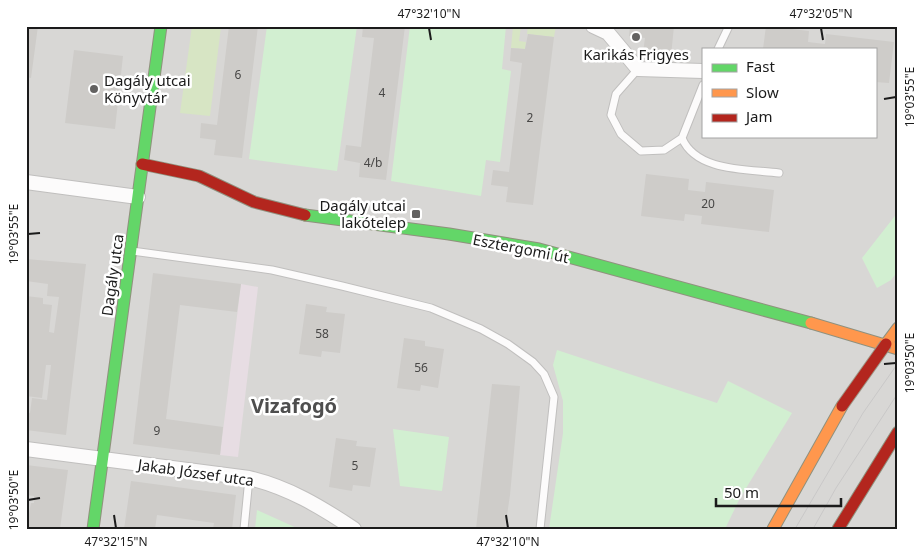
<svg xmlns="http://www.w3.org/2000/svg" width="924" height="555" font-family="'Noto Sans',sans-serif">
  <rect width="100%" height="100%" fill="#e9e7e4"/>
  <path fill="#d8d7d5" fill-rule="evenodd" d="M26 26H898V529H26ZM703 49H875V136H703Z"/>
  <path fill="#e7dde3" d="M241 284 258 287 238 457 220 455Z"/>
  <path fill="#d7e5c4" d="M192 26 221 27 210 116 180 113Z
    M513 26H521L519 41 526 42 525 49 511 48Z
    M528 26H556L554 37 527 34Z"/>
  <path fill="#d2efd1" d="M267 26H357L337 171 249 159Z
    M410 26H506L502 69 511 71 500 162 486 160 481 196 391 181Z
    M898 212V271L891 280 877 288 862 258Z
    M557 350 717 403 728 381 792 413 740 498 725 529H549L563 433V401L553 365Z
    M393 429 449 437 442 491 400 486Z
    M257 510 299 529H255Z"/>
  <path fill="#ceccc9" d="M26 26H38L31 78 26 77Z
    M229 26H258L242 158 214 155 216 140 200 138 201 123 217 125Z
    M363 26H405L386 180 359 177 360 163 344 160 346 145 361 147 374 38 362 37Z
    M630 26H674L671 56 643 53 645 38 629 36Z
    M766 26 809 31 808 42 825 44 826 34 894 42 889 83 875 82V49H763Z
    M528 34 554 37 533 205 506 202 508 187 491 185 493 170 509 172 522 63 510 61 511 48 525 49Z
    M74 50 123 56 115 129 65 123Z
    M646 174 689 179 688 190 705 192 706 182 774 190 769 232 701 224 702 216 685 214 684 221 641 216Z
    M26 259 86 264 66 435 26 430V412L30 413 32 398 47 400 51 365H46L42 398 26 396V296L43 298V304L52 305 49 332 54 333 59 297 47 296 48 284 26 281Z
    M153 273 241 284 237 312 180 305 166 419 223 427 220 455 133 444Z
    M306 304 327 307 326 312 345 314 340 353 322 351 321 357 299 354Z
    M404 338 425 341V346L444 349 438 388 421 385 420 391 397 388Z
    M492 384 520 386 510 495 505 529H476Z
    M336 438 357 441 356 446 376 448 370 487 353 485 352 491 329 487Z
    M26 465 68 470 60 529H26L31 503H34V496L26 495Z
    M131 481 236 495 232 529H213L214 523 157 515 155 529H124Z"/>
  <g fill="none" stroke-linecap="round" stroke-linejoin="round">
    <g stroke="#c0bfbe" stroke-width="9">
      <path id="lane" d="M718 49 729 26
        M638 69 616 94 611 115 621 134 641 151 664 150 682 138
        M703 85 682 138C696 172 748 169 779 173
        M132 251 272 270 342 286 431 308 481 329 508 344 533 362 544 374 554 397 540 529
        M244 529 249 478"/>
    </g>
    <g stroke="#c0bfbe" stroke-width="16">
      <path id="street" d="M593 26 608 33 638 69 703 71
        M26 182 138 197
        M26 449 249 478C288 487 321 507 354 529"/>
    </g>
    <g stroke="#90917e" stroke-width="13">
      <path id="fast" d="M305 215 449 234 539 249 811 323
        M93 529 161 26"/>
    </g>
    <g stroke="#90917e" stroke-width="13">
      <path id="slow" d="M811 323 898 349
        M886 344 898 328
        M773 529 842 406"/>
    </g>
    <g stroke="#90917e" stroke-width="13">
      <path id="jam" d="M142 164 199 176 254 202 305 215
        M838 529 898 432"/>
    </g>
    <use href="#lane" stroke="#fcfbfb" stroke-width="7"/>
    <use href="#street" stroke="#fcfbfb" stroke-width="14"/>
    <use href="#fast" stroke="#63d668" stroke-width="11"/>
    <use href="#slow" stroke="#ff974d" stroke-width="11"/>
    <use href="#jam" stroke="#b3261e" stroke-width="11"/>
    <path stroke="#c9c8c8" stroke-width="1" d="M795 529 863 413 898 363
      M813 529 836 488 898 393"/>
    <g stroke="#9e9483" stroke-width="13" stroke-linecap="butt">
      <path id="jam-bridge" d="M842 406 886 344"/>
    </g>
    <use href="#jam-bridge" stroke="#b3261e" stroke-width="11"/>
  </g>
  <path fill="none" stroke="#1b1b1b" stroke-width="2" d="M429 28 431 40M821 28 823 40M884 99 896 97M28 234 40 233M884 364 896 363M28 500 40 498M114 515 116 528M506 515 508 528"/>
  <g fill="#636261" stroke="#fff" stroke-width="2">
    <circle cx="636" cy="37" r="5"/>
    <circle cx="94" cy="89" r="5"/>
    <rect x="411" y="209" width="10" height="10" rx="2.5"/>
  </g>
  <g text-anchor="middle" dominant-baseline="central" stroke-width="5" stroke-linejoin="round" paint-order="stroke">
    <g font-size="12" fill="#484746">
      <text x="238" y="74">6</text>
      <text x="382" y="92">4</text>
      <text x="530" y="117">2</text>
      <text x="373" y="162">4/b</text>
      <text x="708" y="203">20</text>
      <text x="322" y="333">58</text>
      <text x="421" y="367">56</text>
      <text x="157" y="430">9</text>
      <text x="355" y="465">5</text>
    </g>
    <g font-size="15" fill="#1b1b1b" stroke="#fff">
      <text x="636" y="54">Karikás Frigyes</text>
      <text x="104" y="80" text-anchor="start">Dagály utcai<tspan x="104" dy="17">Könyvtár</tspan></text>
      <text x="406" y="205" text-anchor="end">Dagály utcai<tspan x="406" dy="17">lakótelep</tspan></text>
    </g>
    <g font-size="15" fill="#1b1b1b" stroke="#fff">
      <text transform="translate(521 248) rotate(11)">Esztergomi út</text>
      <text transform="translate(112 275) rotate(-82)">Dagály utca</text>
      <text transform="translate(196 472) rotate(8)">Jakab József utca</text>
    </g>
    <g font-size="20" font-weight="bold" fill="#4e4e4e" stroke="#fff">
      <text x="294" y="405">Vizafogó</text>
    </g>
  </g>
  <rect width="924" height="555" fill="none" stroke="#ffffff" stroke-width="55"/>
  <rect x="702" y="48" width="175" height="90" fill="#ffffff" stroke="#a4a4a4"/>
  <rect x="712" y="64" width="25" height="8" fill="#63d668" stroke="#a4a4a4"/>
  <text x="746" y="72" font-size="15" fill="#1b1b1b">Fast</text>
  <rect x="712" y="89" width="25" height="8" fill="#ff974d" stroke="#a4a4a4"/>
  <text x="746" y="98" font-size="15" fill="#1b1b1b">Slow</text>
  <rect x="712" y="114" width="25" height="8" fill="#b3261e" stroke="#a4a4a4"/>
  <text x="746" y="122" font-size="15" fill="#1b1b1b">Jam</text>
  <path d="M716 498v8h125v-8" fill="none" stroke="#1b1b1b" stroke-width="2.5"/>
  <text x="724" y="498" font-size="15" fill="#1b1b1b" stroke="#ffffff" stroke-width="4" paint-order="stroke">50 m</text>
  <rect x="28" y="28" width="868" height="500" fill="none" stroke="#1b1b1b" stroke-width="2"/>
  <g font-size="12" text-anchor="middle" fill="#1b1b1b">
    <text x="429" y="18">47°32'10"N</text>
    <text x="821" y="18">47°32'05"N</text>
    <text transform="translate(910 97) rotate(-90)" y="4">19°03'55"E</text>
    <text transform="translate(14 234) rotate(-90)" y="4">19°03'55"E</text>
    <text transform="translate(910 363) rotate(-90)" y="4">19°03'50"E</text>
    <text transform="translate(14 500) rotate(-90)" y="4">19°03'50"E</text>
    <text x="116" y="546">47°32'15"N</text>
    <text x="508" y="546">47°32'10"N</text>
  </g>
</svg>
